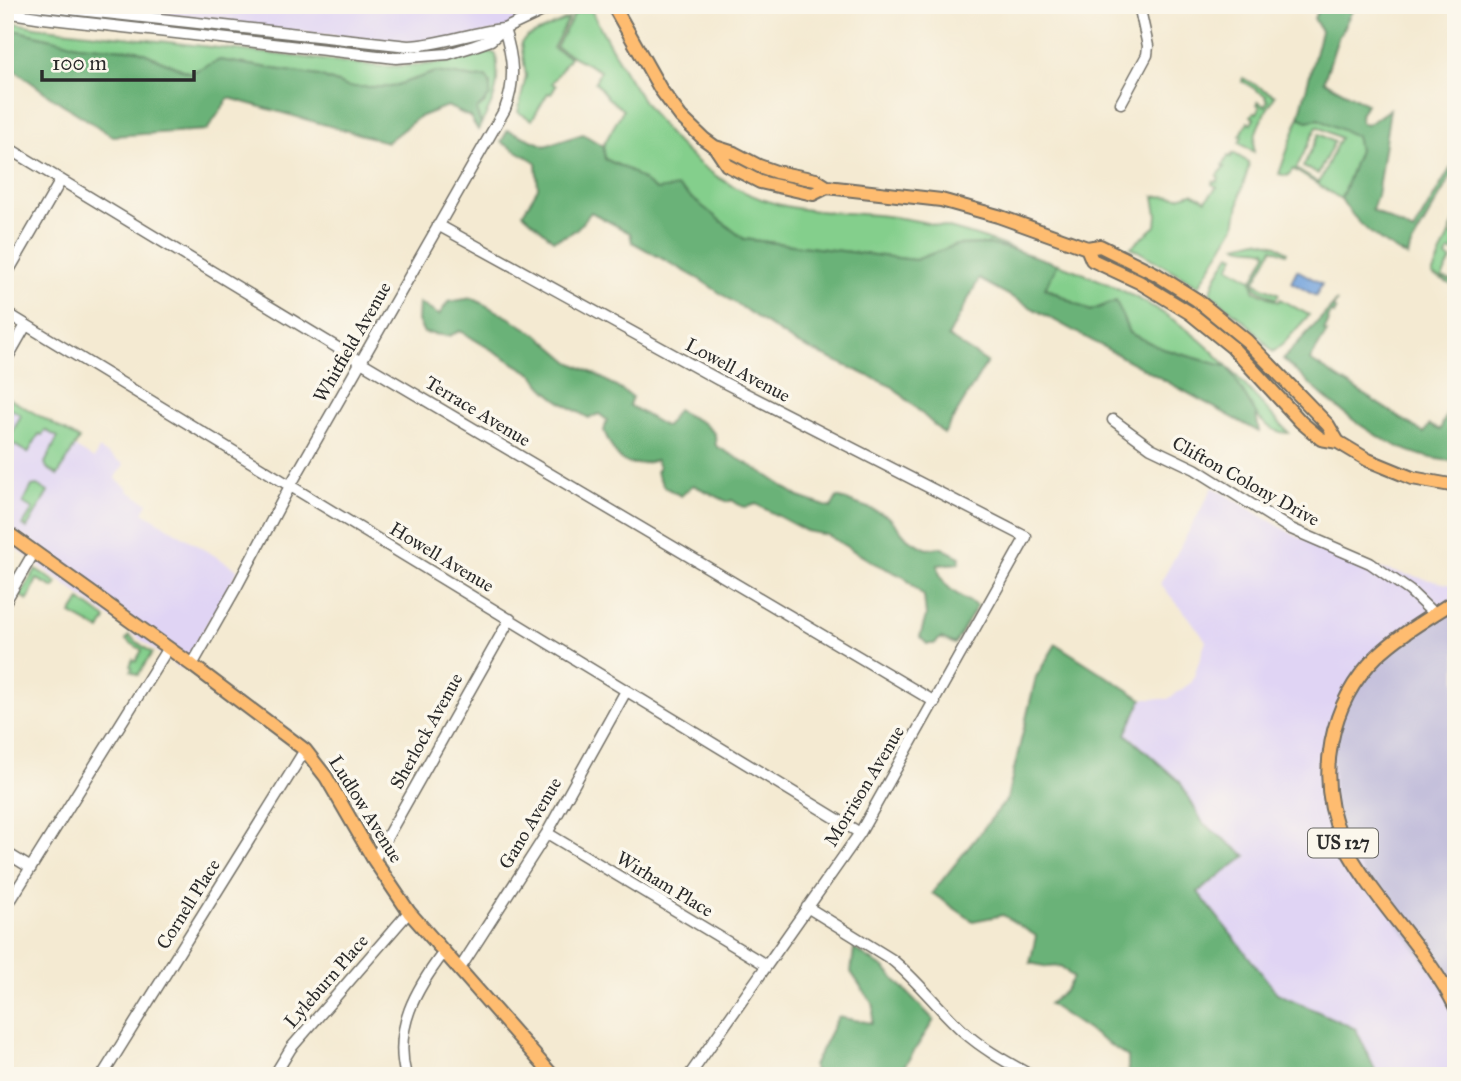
<svg xmlns="http://www.w3.org/2000/svg" width="1461" height="1081" font-family="'IM FELL Great Primer',serif">
  <rect width="100%" height="100%" fill="#fbf7ec"/>
  <filter id="ink" filterUnits="userSpaceOnUse"><feTurbulence type="fractalNoise" baseFrequency=".0143" numOctaves="2"/><feDisplacementMap in="SourceGraphic" scale="14" xChannelSelector="R" yChannelSelector="G"/><feConvolveMatrix kernelMatrix="1 2 1 2 8 2 1 2 1" color-interpolation-filters="sRGB"/></filter>
  <filter id="wash" filterUnits="userSpaceOnUse"><feTurbulence type="fractalNoise" baseFrequency=".00686" numOctaves="4" result="noise"/><feDisplacementMap in="SourceGraphic" scale="28" xChannelSelector="R" yChannelSelector="G"/><feGaussianBlur stdDeviation="1.57" result="paint"/><feColorMatrix in="noise" values="0 0 0 0 0 0 0 0 0 0 0 0 0 0 0 0 0 1.4 0 .05"/><feComposite in="paint" operator="in"/></filter>
  <g filter="url(#wash)">
    <rect width="100%" height="100%" fill="#f4ead2"/>
    <path fill="#e0d4f4" d="M32 5H555L504 29 429 45Z
      M5 396 79 439 74 447 94 459 99 449 124 464 115 478 129 489 128 491 148 503 143 512 238 570 181 669 11 545 5 553Z
      M1213 487 1294 535 1360 564 1456 586V1076H1375L1376 1072 1356 1029 1277 993 1198 891 1246 855 1203 823 1180 782 1126 734 1142 699H1168L1192 682 1206 641 1188 616 1160 584Z"/>
    <path fill="#c4c0db" d="M1456 600V1008L1367 881 1336 823 1332 740 1364 671Z"/>
    <path fill="#84cf8c" stroke="#587d5c" stroke-width="2" fill-rule="evenodd" d="M591 10C635 93 679 177 777 204 815 214 856 212 894 217 937 223 978 235 1018 251L988 244 956 245 915 260 744 239 656 190 631 171 605 159 603 146 623 110 608 98 595 82 600 71 556 47 575 13Z
      M569 18 553 48 570 57 552 83 556 86 551 94 548 93 532 120 518 112 526 76 521 43 527 37Z
      M5 21 35 27 377 66C417 67 453 64 490 52L496 54C500 85 496 97 481 124L476 110 485 103 486 77 475 78 436 72 391 87H348L319 76 220 60 190 73 137 50 78 45 5 28Z
      M1243 78 1275 96C1265 114 1252 130 1254 152L1239 143 1242 137 1240 136 1248 122 1251 123 1254 118 1251 116 1254 112 1257 113 1260 107 1257 104 1258 102 1265 106 1268 100 1265 98 1266 96 1242 81Z
      M1299 117 1307 121 1318 119 1356 135 1359 150 1341 199 1293 169 1288 176 1279 174ZM1317 126 1340 138 1319 183 1296 169Z
      M1319 134 1334 142 1318 174 1303 167Z
      M1233 153 1248 162 1249 166 1241 192 1235 226 1199 286 1131 247 1156 226 1157 215 1154 196 1179 197 1192 193 1206 200 1217 187 1212 184 1213 181 1217 182 1219 177 1217 176 1225 167 1223 165 1228 156 1231 157Z
      M1456 218V228H1454L1450 234 1456 237 1454 252 1449 251 1446 257 1451 260 1442 278 1456 282V287L1432 275Z
      M1257 240 1277 245 1287 252 1286 254 1273 248 1255 281 1257 284 1279 294 1276 299 1255 287 1253 280 1267 253 1266 250C1255 246 1246 250 1237 245Z
      M1230 254 1235 256 1229 267 1251 279 1254 290 1278 302 1280 299 1309 315 1284 343 1273 352 1251 327 1210 293 1216 277Z
      M1058 264C1109 282 1159 305 1200 340 1232 368 1259 402 1289 433 1257 433 1242 391 1228 367L1163 349 1129 333 1116 301 1090 311 1045 287Z
      M5 396 79 439 58 475 47 468 45 463 58 437 45 430 42 435 39 434 28 453 8 441 21 415 8 407 5 411Z
      M37 485 48 492 27 528 23 525 33 509 23 503 32 486Z
      M36 569 57 583 54 588 37 579 28 600 20 596Z
      M80 600 106 619 100 630 71 614Z
      M129 636 152 653 138 675 131 671 132 668 130 666 133 659 136 661 142 650 126 640Z"/>
    <path fill="#6bb278" stroke="#4b6e52" stroke-width="2" d="M1322 5H1355L1338 38 1324 81 1366 104 1360 115 1361 123 1367 125 1390 109 1377 196 1372 210 1413 232 1456 159V168L1410 248 1408 257C1382 244 1356 224 1341 199L1359 150 1356 136 1318 119 1307 121 1299 117 1321 31 1314 18Z
      M5 28 78 45 137 50 190 73 220 60 319 76 348 87H391L436 72 475 78 486 77 490 83V96L476 110 481 124 478 130 470 117 447 106 419 117 387 142 229 98 207 130 112 136 50 96 5 63Z
      M508 130 545 146 583 134 603 146 605 159 631 171 656 190 678 187 744 239 915 260 956 245 988 244 1018 251 1058 264 1045 288 1090 311 1116 301 1129 333 1163 349 1228 367 1256 414 1259 432 979 279 948 337 987 362 944 434 893 387 794 342 699 279 632 242 630 233 591 212C578 229 574 234 553 240L523 213 538 188 536 162 501 142Z
      M472 298 508 317 541 337 570 362 597 375 632 397 629 405 666 427 677 410 703 423 715 434 716 446 762 472 799 497 831 508 837 497 874 510 889 517 908 539 927 549 940 547 960 557 959 563 938 565C938 586 961 597 977 606L955 644 941 638 934 644H927L920 637 926 616 924 596 904 577 874 563 827 535 806 531 756 504C745 509 741 507 732 500L728 502 693 485 681 496 664 487 656 472 659 467 656 460C623 471 617 460 604 431L607 420 599 414 589 418C569 407 545 395 534 375L460 331 449 336 424 333 418 321 419 303 439 315 448 302Z
      M1337 301 1333 308 1336 310 1334 314 1331 312 1327 319 1329 321 1324 331 1327 332 1310 360 1424 433 1429 425 1440 430 1456 393V458L1453 461C1386 457 1330 403 1283 359Z
      M1056 644 1142 699 1126 734 1180 782 1203 823 1246 856 1198 892 1277 993 1356 1029 1376 1072 1375 1076H1128V1057L1049 1004 1065 991 1073 978 1061 966 1048 967 1030 963 1036 936 1003 915 973 921 932 893 1007 799 1036 677Z
      M854 949 884 968 934 1020 898 1076H817L813 1066 838 1017 872 1023 874 1006 851 972Z"/>
    <path fill="#72a2dc" stroke="#4e6684" stroke-width="2" d="M1297 270 1322 284 1316 296 1291 282Z"/>
  </g>
  <g filter="url(#ink)">
    <g fill="none" stroke-linecap="round" stroke-linejoin="round">
      <g stroke="#716e65" stroke-width="13">
        <path id="minor" d="M32 5 408 46C441 45 471 32 503 29
          M5 12 43 18 396 58 448 54 474 46 491 40 504 29 555 5
          M1121 103 1147 55 1148 46 1139 5
          M5 146 361 362 935 702
          M438 225 719 380 1026 537 860 833 689 1076
          M5 277 61 180
          M5 312 860 833
          M5 362 26 325
          M1113 420 1151 448 1195 469 1289 528 1370 563 1410 591 1434 614
          M5 602 34 552
          M192 665 237 586 290 486 505 109C516 81 513 57 504 29
          M547 833 766 965
          M5 852 31 868
          M374 860 510 619
          M807 907 891 959C918 980 938 1009 964 1032 984 1050 1009 1063 1032 1076
          M5 909 168 648
          M459 970 547 833 626 691
          M102 1076 305 750
          M274 1076 291 1048 409 912
          M406 1076C393 1028 416 989 444 952"/>
      </g>
      <g stroke="#716e65" stroke-width="16">
        <path id="major" d="M613 5 661 90 681 117 704 139 715 147 734 153 759 166 776 172 816 180 827 187 941 200 998 216 1087 248 1100 246 1156 274 1197 300 1247 341 1328 425 1338 442
          M715 147 727 165 760 182 813 194 827 187
          M1087 248 1092 260 1139 282 1190 313 1232 347 1301 422 1321 439 1338 442 1368 460 1412 478 1456 486
          M5 531 192 665 305 750 326 777 374 860 409 912 553 1076
          M1456 600C1429 618 1400 634 1377 656 1329 703 1315 778 1342 839 1348 854 1358 868 1367 881 1396 923 1434 962 1456 1008"/>
      </g>
      <use href="#minor" stroke="#fff" stroke-width="10"/>
      <use href="#major" stroke="#febc70" stroke-width="12"/>
    </g>
  </g>
  <g text-anchor="middle" dominant-baseline="central" stroke-width="7" stroke-linejoin="round" paint-order="stroke">
    <rect fill="#fbf7ec" stroke="#696865" stroke-width="2" x="1308" y="828.5" width="70" height="29" rx="5"/>
    <g font-size="18" font-weight="bold" fill="#2b2b2b">
      <text x="1343" y="843">US 127</text>
    </g>
    <g font-size="19" fill="#2b2b2b" stroke="#fbf7ec">
      <text transform="translate(352 342) rotate(-60)">Whitfield Avenue</text>
      <text transform="translate(738 370) rotate(28)">Lowell Avenue</text>
      <text transform="translate(478 411) rotate(31)">Terrace Avenue</text>
      <text transform="translate(1246 481) rotate(29)">Clifton Colony Drive</text>
      <text transform="translate(442 557) rotate(31)">Howell Avenue</text>
      <text transform="translate(426 731) rotate(-61)">Sherlock Avenue</text>
      <text transform="translate(864 786) rotate(-59)">Morrison Avenue</text>
      <text transform="translate(366 809) rotate(58)">Ludlow Avenue</text>
      <text transform="translate(530 823) rotate(-59)">Gano Avenue</text>
      <text transform="translate(665 884) rotate(31)">Wirham Place</text>
      <text transform="translate(188 904) rotate(-58)">Cornell Place</text>
      <text transform="translate(326 981) rotate(-49)">Lyleburn Place</text>
    </g>
  </g>
  <rect width="1461" height="1081" fill="none" stroke="#fbf7ec" stroke-width="28"/>
  <path d="M42 70v10h152v-10" fill="none" stroke="#2b2b2b" stroke-width="3.5"/>
  <text x="52" y="70" font-size="21" fill="#2b2b2b" stroke="#fbf7ec" stroke-width="5" paint-order="stroke">100 m</text>
</svg>
